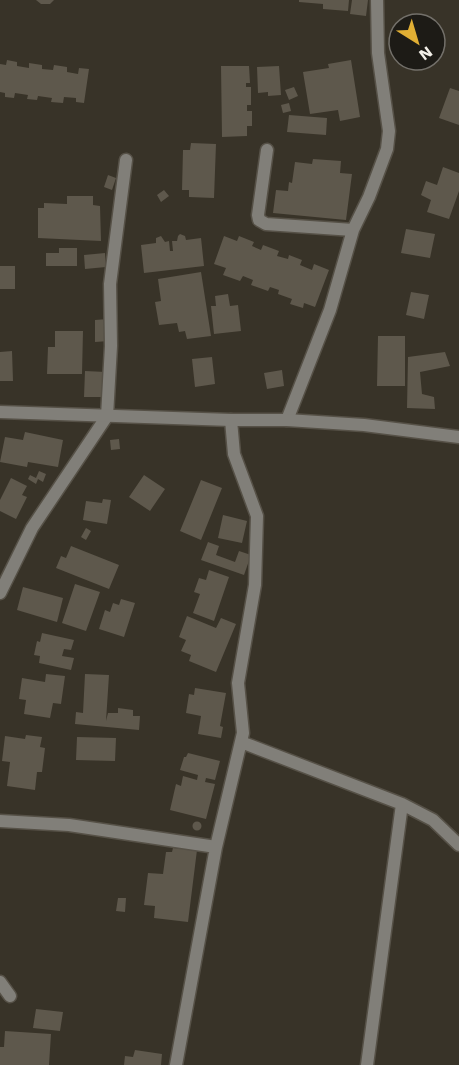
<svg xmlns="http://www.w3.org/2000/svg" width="459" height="1065" font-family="'Work Sans',sans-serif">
  <rect width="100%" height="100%" fill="#383328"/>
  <path fill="#5e584c" d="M36 0H54L50 4H41Z
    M299 0H349L348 11 323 9V4L299 2Z
    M352 0H368L366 16 350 14Z
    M7 60 17 62V66L29 68V63L42 65V69L53 70 54 65 67 67V72L78 74 79 68 89 69 84 103 76 102V98L64 97 63 103 51 102 52 98 38 96 37 100 27 99 28 95 15 93 14 98 5 97V93L0 92V64L6 65Z
    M351 60 360 117 340 121 338 110 310 114 303 72 329 68 328 64Z
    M221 66H249L250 83H246V87H251V105H247V111H252V126H247V136L222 137Z
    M279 66 281 95 268 96V92L258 93 257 67Z
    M294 87 298 96 289 100 285 90Z
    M450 88 459 91V125L439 118Z
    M289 103 291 111 283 113 281 105Z
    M289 115 327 118 326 135 287 132Z
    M191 143 216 144 214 198 189 197V190H182L183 150H190Z
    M313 159 341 161 340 173 352 174 346 220 273 213 276 190 288 191 289 182 292 183 295 162 312 164Z
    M443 167 459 173V191L449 219 427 212 431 200 421 195 426 181 437 185Z
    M108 175 116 178 112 190 104 187Z
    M164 190 169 196 161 202 157 195Z
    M67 196H93V205L100 206 101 241 38 238V208H44V203L67 204Z
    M406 229 435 234 430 258 401 253Z
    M180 234 185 236 186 240 201 238 204 266 144 273 141 245 156 243V238L161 236 165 242 169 241 170 251H173L172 241H177L178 236Z
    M224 236 237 241 239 236 254 242 252 246 261 250 263 245 279 251 277 256 288 259 289 255 302 260 300 265 312 270 314 264 329 270 315 307 304 303 303 308 290 304 292 299 278 294 279 290 270 287 268 291 251 285 253 280 243 276 240 281 223 275 226 268 214 264Z
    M59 248H77V266H46V253H59Z
    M105 253 106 267 85 269 84 255Z
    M0 266H15V289H0Z
    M201 272 211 336 187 339 185 331 179 332 177 323 159 325 155 302 161 301 158 279Z
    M411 292 429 295 424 319 406 315Z
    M228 294 230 306 238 305 241 331 214 334 211 306H216L215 296Z
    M108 319 109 341 95 342V320Z
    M55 331H83L82 374H47L48 347H55Z
    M378 336H405V386H377Z
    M12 351 13 381H0V352Z
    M445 352 450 366 420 372 422 394 434 397 435 409 407 408 408 357Z
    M212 357 215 384 195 387 192 359Z
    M282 370 284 386 267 389 264 373Z
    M85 371 106 372 105 397H84Z
    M25 432 63 440 58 467 28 462 27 467 0 462 5 437 23 440Z
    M119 439 120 449 111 450 110 440Z
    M39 471 46 474 43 482 38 479 36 484 28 479 30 475 36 478Z
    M144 475 165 489 150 511 129 497Z
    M11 478 27 486 22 495 27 497 16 519 0 511V500Z
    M201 480 222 488 201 540 180 531Z
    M103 499 111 500 107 524 83 520 86 501 102 503Z
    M223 515 247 521 242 543 218 538Z
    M86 528 91 531 86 540 81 537Z
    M208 542 219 546 216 555 235 562 239 551 251 555 244 575 201 560Z
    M71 546 119 565 109 589 56 568 61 556 66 558Z
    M209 570 229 577 214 621 193 613 200 594 194 592 199 578 206 580Z
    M75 584 100 592 86 631 62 623Z
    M23 587 63 598 57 622 17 610Z
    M121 599 135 603 124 637 99 629 105 610 110 612 113 603 119 605Z
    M187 616 216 628 221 618 236 624 216 672 189 661 191 655 181 651 186 640 179 637Z
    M42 633 74 640 71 650 64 649 62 656 74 658 71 670 39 663 40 656 34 655 37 641 40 642Z
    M46 674 65 676 61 704 53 703 50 718 24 714 26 700 19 699 22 678 45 682Z
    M85 674 109 675 106 721 108 713H118V708L133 710V716H140L139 730 75 724 76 712 83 713Z
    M195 688 226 693 220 726 223 727 221 738 198 734 201 716 186 713 189 694 194 695Z
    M26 735 42 737 40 747 45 748 42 772H37L35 790 7 786 10 762 2 761 5 736 25 739Z
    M77 737 116 738 115 761 76 760Z
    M188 753 220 761 215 780 206 778 205 782 215 784 206 819 170 810 176 784 181 786 183 776 197 780 198 775 180 770 184 757H186Z
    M192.5 826a4.5 4.5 0 1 1 9 0a4.5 4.5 0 1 1-9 0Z
    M173 848 197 850 188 922 154 918 155 906 144 905 148 873 163 874 166 852H172Z
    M118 898H126L125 912 116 911Z
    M36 1009 63 1012 60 1031 33 1028Z
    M5 1031 51 1034 49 1065H0V1047H4Z
    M135 1050 162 1054 161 1065H124L125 1056 133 1057Z"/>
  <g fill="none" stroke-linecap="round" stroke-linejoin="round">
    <g stroke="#565147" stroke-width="15">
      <path id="minor" d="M267 150 258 215 259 220 266 224 353 230
        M287 420 330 310 353 230 369 197 387 149 389 131 378 53 377 0
        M0 593 32 528 107 416 111 346 110 284 126 160
        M241 742 402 804 433 820 459 845
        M0 821 69 825 216 847
        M0 982 10 996
        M176 1065 216 847 243 733 238 683 255 585 257 516 234 454 231 420
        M367 1065 402 804"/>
    </g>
    <g stroke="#565147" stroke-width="15">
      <path id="tertiary" d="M0 412 231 420H287L364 425 459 437"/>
    </g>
    <use href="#minor" stroke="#817f79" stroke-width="12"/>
    <use href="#tertiary" stroke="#817f79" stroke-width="12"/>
  </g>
  <g transform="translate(417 42) rotate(143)"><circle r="28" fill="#1d1b16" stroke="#73706a" stroke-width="1.5"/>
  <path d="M0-4.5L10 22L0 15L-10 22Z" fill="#e1af34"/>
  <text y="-9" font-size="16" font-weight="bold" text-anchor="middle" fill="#f3f0e9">N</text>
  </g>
</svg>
